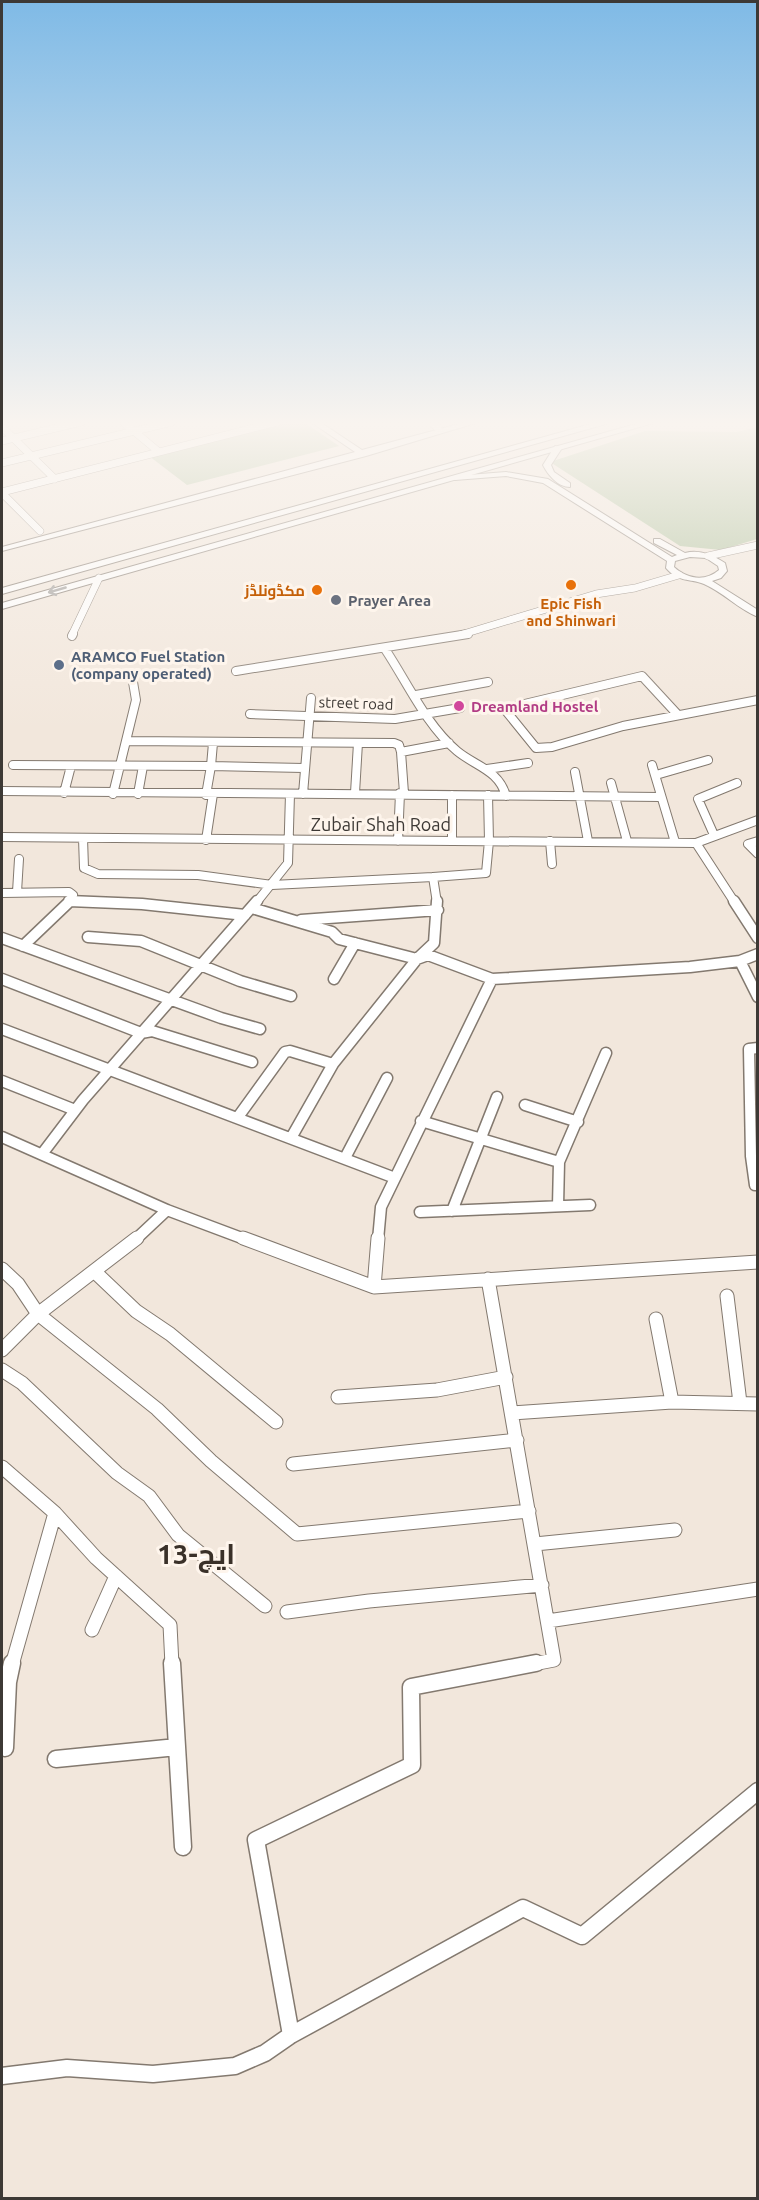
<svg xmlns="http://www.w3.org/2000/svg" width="759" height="2200" font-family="Ubuntu,Cairo,sans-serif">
  <rect width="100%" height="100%" fill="#f2e7dc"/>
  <path fill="#acc09a" d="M285 422H304L339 446 187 485 149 456Z
    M757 427V539L721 550 680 546 550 462 645 431 737 432Z"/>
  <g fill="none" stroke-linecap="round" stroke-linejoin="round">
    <g stroke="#83796f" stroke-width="8">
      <path id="minor-far4" d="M123 422 159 452
        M430 422 438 428
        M2 427 55 479
        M2 441 81 422
        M2 463 172 422
        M2 492 277 422
        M2 493 40 531
        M708 556 758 545
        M72 635 99 578
        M460 635 596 594 635 588 679 575"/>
    </g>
    <g stroke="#83796f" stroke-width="10">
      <path id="minor-far3" d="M72 636 73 634
        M385 649C407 682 426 725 457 751 475 766 499 770 506 796
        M236 671 468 634
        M416 695 488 682
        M250 714 395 719 460 708
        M678 715 642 676 512 707 506 711 536 748 552 747 623 726 758 700
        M126 741 394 743 399 745 401 752 449 743
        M401 752 404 793
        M13 765 211 766 213 743
        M652 765 675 842
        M487 769 528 763
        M575 772 588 841
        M656 775 708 760
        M611 783 627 841
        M2 791 661 797
        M64 793 71 766
        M355 793 358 743
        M113 794 136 700 132 676
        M138 794 143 766
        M303 794 311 698
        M206 795 211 766 304 768
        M452 795V840
        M714 835 698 799 737 783
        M2 837 696 843 758 820
        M83 838 84 868 98 874 198 875 272 885 433 877
        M206 840 213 794
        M398 841 400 793
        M550 841 552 864
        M758 841 748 844 758 854
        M696 843 735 903
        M17 892 19 859
        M2 893 69 892 73 895 68 903
        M256 903 288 863 290 794
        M437 903 433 877 486 873 489 841 488 795"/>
    </g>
    <g stroke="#83796f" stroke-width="13">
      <path id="minor-far2" d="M69 901 142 904 245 915
        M734 901 758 938
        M252 908 332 932 339 939 417 959 428 955 492 979
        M301 920 438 910
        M88 937 141 941 240 981 291 996
        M2 938 221 1018 260 1029
        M23 946 68 903
        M740 961 758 997
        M2 979 141 1033 152 1031 252 1062
        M334 979 355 943
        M2 1029 395 1178
        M758 1048 749 1049 751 1156 755 1185H758
        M2 1081 75 1110
        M525 1105 578 1122
        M238 1117 285 1052 290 1051 333 1064
        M421 1121 559 1162
        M2 1137 167 1210 247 1240
        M291 1138 333 1064 417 959 434 943 437 901
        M42 1154 83 1100 257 901
        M345 1158 387 1078
        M558 1206 559 1162 606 1053
        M452 1211 497 1097
        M420 1212 590 1205
        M135 1240 167 1210
        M378 1240 381 1207 492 979 690 967 740 961 758 954"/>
    </g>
    <g stroke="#83796f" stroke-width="15">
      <path id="minor-far1" d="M243 1238 374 1287 758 1262
        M2 1269 18 1284 38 1314 157 1409 211 1461 297 1534 529 1511
        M95 1272 136 1311 170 1334 276 1422
        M488 1279 554 1660 528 1665
        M374 1287 378 1238
        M727 1296 740 1403
        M656 1319 672 1402
        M2 1350 38 1314 137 1238
        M2 1370 22 1383 117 1473 149 1496 178 1535 265 1606
        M338 1397 437 1390 506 1377
        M512 1413 672 1402 758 1404
        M293 1464 517 1440
        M2 1467 55 1513 96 1558 170 1625 172 1665
        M535 1544 675 1530
        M287 1612 369 1601 542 1585
        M548 1621 758 1589
        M92 1630 116 1576
        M12 1665 55 1513"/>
    </g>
    <g stroke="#83796f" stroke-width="19">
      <path id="minor" d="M172 1663 183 1847
        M5 1748 8 1682 12 1663
        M56 1759 177 1747
        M291 2035 256 1840 412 1765 411 1687 536 1663
        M2 2076 67 2068 153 2074 235 2066 265 2053 291 2035 523 1908 582 1936 758 1791"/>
    </g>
    <g stroke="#83796f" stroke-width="2">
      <path id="major" d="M311 422H320L362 450 466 422H479L366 456 2 551V547L355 452Z
        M555 446 562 448 551 465 554 472 570 483V487C558 487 548 475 543 465Z
        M506 472 548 479 672 557 677 555 654 543V539H660L685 553C700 549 713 555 725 563L727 571 721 578 712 581 758 610V617C738 609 723 592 704 584 689 578 679 583 666 568L667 561 543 483 506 476 455 480 451 478 455 476ZM690 557 706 558 718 566 719 570C705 582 687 579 674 567L675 561Z"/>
    </g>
    <g stroke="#83796f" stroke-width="2">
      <path id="highway" d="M598 422H613L2 594V588Z
        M643 422H657L2 609V603Z"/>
    </g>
    <use href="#minor-far4" stroke="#fff" stroke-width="7"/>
    <use href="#minor-far3" stroke="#fff" stroke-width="8"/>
    <use href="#minor-far2" stroke="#fff" stroke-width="10"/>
    <use href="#minor-far1" stroke="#fff" stroke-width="13"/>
    <use href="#minor" stroke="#fff" stroke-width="16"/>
    <use href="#major" fill="#fff" fill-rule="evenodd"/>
    <use href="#highway" fill="#fff" fill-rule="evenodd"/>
  </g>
  <defs><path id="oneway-shaft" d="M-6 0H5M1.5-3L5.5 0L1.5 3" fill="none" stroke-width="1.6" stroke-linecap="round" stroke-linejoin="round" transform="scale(1.5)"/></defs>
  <use stroke="#9e9c9a" href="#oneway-shaft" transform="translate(57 590) rotate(164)"/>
  <linearGradient id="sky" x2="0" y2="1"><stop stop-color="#7fbae6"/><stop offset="0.58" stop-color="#f9f4ef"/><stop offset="1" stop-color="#f9f4ef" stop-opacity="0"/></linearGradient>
  <rect width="759" height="730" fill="url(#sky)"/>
  <g fill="#e8710a" stroke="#fef5ec" stroke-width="2">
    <circle cx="571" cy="585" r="6"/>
    <circle cx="317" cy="590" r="6"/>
  </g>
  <circle fill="#6b7280" stroke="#fef5ec" stroke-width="2" cx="336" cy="600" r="6"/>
  <circle fill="#5c6f8a" stroke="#fef5ec" stroke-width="2" cx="59" cy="665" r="6"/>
  <circle fill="#d1479c" stroke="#fef5ec" stroke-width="2" cx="459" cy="706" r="6"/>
  <g text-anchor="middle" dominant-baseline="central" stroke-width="6" stroke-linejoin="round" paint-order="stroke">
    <g font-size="15" font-weight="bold" fill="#c56008" stroke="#fef5ec" text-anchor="end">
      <text x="305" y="590">مکڈونلڈز</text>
      <text x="571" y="603" text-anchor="middle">Epic Fish<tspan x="571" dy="17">and Shinwari</tspan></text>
    </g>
    <g font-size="15" font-weight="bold" fill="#5b616d" stroke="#fef5ec" text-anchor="start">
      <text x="348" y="600">Prayer Area</text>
    </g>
    <g font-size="15" font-weight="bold" fill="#4e5e75" stroke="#fef5ec" text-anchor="start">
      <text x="71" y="656">ARAMCO Fuel Station<tspan x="71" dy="17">(company operated)</tspan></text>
    </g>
    <g font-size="15" fill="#3d3935" stroke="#fef5ec">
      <text transform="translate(356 703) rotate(2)">street road</text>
    </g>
    <g font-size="15" font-weight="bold" fill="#b23c85" stroke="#fef5ec" text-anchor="start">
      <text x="471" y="706">Dreamland Hostel</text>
    </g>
    <g font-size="18" fill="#3d3935" stroke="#fef5ec">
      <text x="381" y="824">Zubair Shah Road</text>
    </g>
    <g font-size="28" font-weight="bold" fill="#3a3129" stroke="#fef5ec">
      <text x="196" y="1553">ایچ-13</text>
    </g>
  </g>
  <rect width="759" height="2200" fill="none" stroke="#3d3935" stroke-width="6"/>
</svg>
